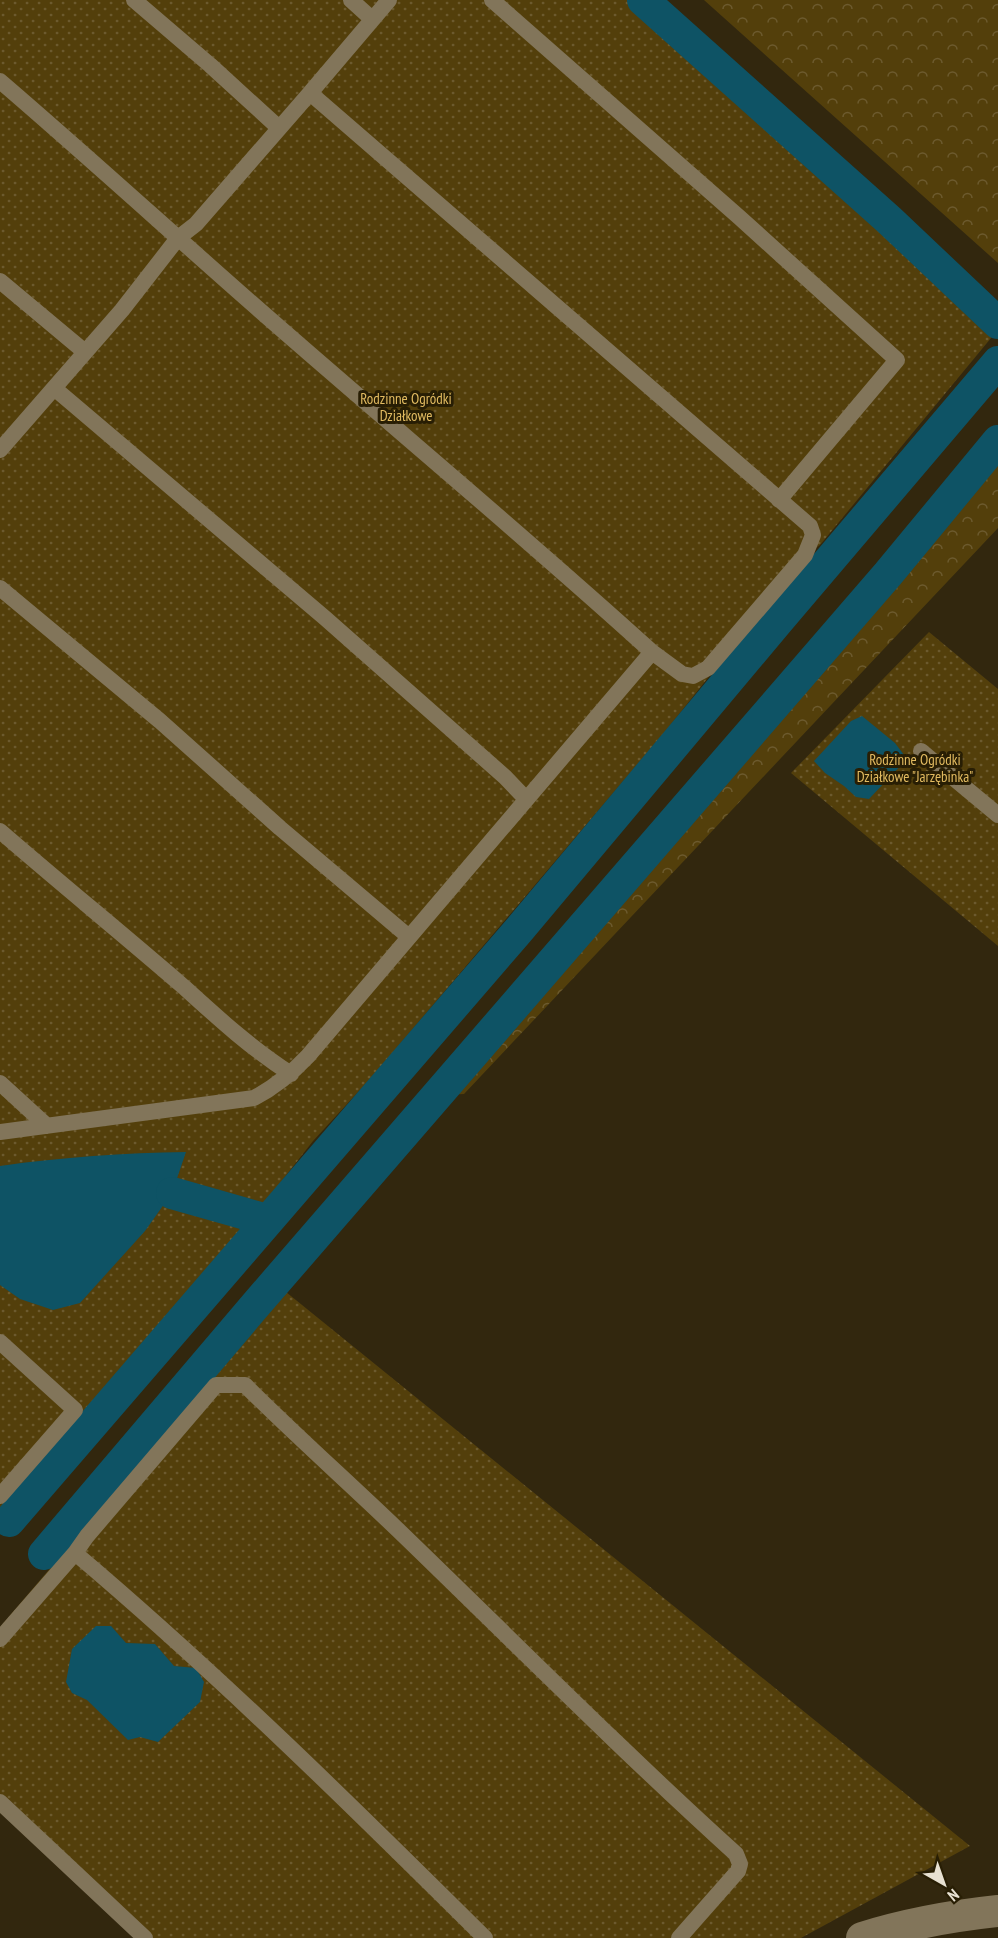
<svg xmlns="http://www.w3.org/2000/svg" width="998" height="1938" font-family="'PT Sans Narrow',sans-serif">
  <defs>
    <pattern id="forest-crowns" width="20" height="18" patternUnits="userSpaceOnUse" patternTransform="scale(1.5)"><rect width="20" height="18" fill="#533f0b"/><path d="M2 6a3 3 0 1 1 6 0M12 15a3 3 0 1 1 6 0" fill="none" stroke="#6c5a2e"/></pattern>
    <pattern id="garden-dots" width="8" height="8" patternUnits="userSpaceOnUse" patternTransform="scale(1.5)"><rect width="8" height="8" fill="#533f0b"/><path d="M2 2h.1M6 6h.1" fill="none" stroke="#6c5a2e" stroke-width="1.8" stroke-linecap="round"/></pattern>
  </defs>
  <rect width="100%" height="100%" fill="#32270e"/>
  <path fill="url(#forest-crowns)" d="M704 0H998V263Z
    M998 433V528L464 1094 420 1096Z"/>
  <path fill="url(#garden-dots)" d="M0 0H630L996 332 820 545 805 556 664 733 371 1078 313 1141 238 1237 0 1510Z
    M929 632 998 689V946L791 773Z
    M286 1292 970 1846 801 1938H135L0 1811V1627Z"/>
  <path fill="#0e5365" d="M862 716 895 743 907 759 869 799 856 797 844 786 825 773 814 761 851 721Z
    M186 1152 172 1193 145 1231 80 1303 53 1310 20 1299 0 1285V1166C62 1157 124 1153 186 1152Z
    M96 1626H111L126 1643 155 1644 174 1666 196 1668 204 1682 200 1702 158 1742 140 1737 128 1740 87 1700 72 1693 66 1682 72 1649Z"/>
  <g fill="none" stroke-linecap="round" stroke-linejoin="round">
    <path stroke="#0e5365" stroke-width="32" d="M643 0 889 220 998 323
      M172 1193 267 1220
      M9 1521 518 931 778 621 998 362
      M44 1554 253 1308 888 574 998 441"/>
    <path stroke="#82755a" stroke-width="16" d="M134 0 210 65 279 128
      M351 0 372 19
      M492 0 739 217 897 360 779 500
      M0 81C84 153 165 227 248 300 382 418 520 532 652 652L682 674 693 676 708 668 805 555 813 535 810 526 310 93 196 224 178 238 122 310 0 450
      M310 93 389 0
      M0 281 85 352
      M54 388 325 618 505 777 526 799
      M0 588 160 721 280 828 409 937
      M921 751 998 815
      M0 831C61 884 124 935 185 988 219 1019 252 1049 291 1074
      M0 1083 47 1126
      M0 1132 254 1098C275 1087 291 1074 308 1056L652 652
      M0 1342 75 1410 0 1496
      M75 1553C218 1674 352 1806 485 1938
      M0 1639 75 1553 87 1536 216 1385H245C294 1434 347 1481 397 1529 510 1638 620 1749 736 1854L740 1864 738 1871 679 1938
      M0 1802 145 1938"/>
    <path stroke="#82755a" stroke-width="32" d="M862 1938C907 1924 951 1916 998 1911"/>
  </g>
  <g text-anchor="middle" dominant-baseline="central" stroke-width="6" stroke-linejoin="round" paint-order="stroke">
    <g font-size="15" fill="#e2bb61" stroke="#281e04">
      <text x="406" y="398">Rodzinne Ogródki<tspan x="406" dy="17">Działkowe</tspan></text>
      <text x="915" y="759">Rodzinne Ogródki<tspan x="915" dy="17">Działkowe "Jarzębinka"</tspan></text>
    </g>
  </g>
  <g transform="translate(944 1884) rotate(140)" stroke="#281e04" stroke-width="4.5" paint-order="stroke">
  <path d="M0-4.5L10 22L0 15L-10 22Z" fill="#e8e1d2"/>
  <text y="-9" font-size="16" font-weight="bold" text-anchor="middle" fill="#e8e1d2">N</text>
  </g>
</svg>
